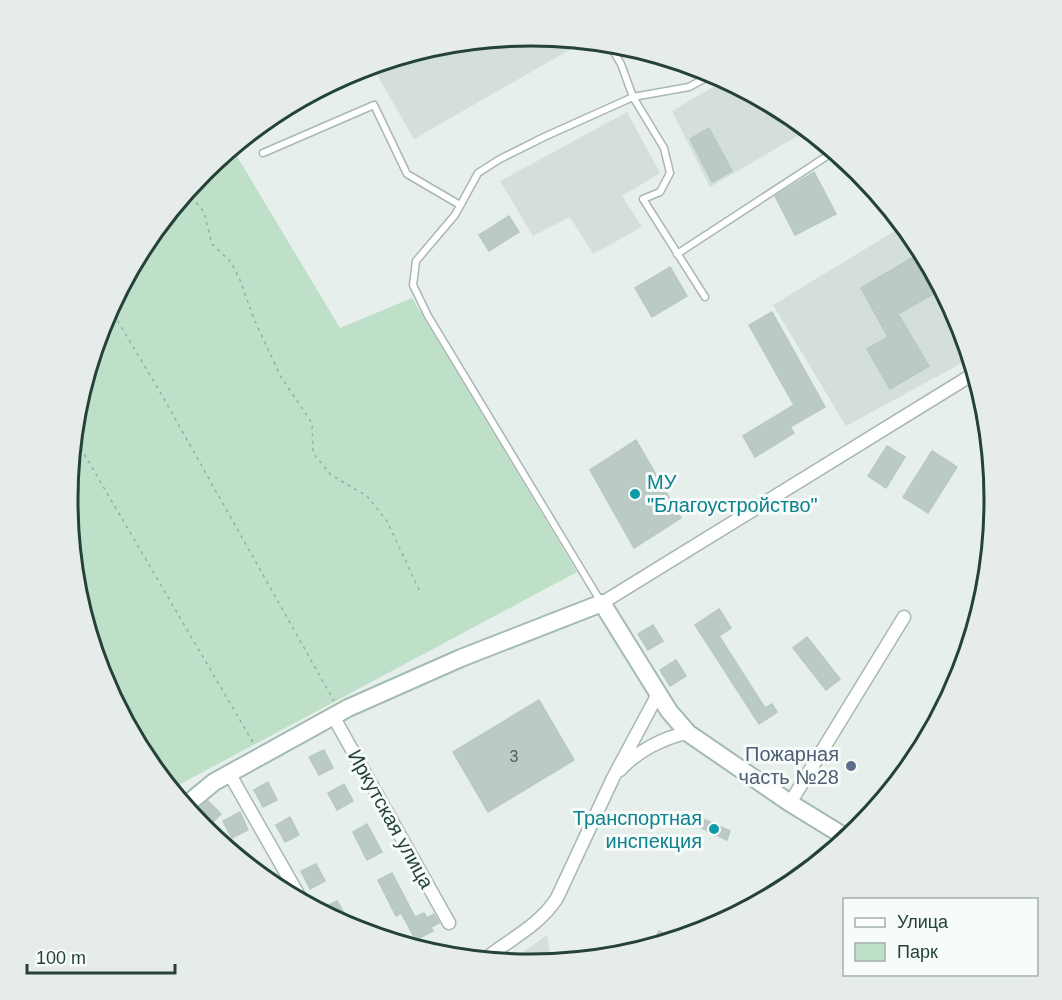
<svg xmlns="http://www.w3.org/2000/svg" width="1062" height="1000" font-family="Arial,sans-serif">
  <rect width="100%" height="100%" fill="#e6efeb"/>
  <path fill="#d4dfda" d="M531 36 585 41 414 139 372 66 441 45Z
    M725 80 789 114 808 130 710 187 672 111Z
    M627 112 660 173 622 196 642 227 593 254 570 217 533 236 500 181Z
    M903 226 917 243 960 323 971 358 846 426 773 305Z
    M547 935 551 958 561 961 531 964 509 962Z"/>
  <path fill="#bfe0c8" d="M232 148 340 328 412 298 577 572 171 789 145 757 102 677 76 590 67 500 76 409 102 322 145 242 203 172Z"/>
  <path fill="#bbcac4" stroke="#b8c9c2" stroke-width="1.5" d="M709 128 732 171 712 182 690 139Z
    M814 172 836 214 795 235 775 196Z
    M509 216 519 232 489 251 479 235Z
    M922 252 942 289 898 314 929 366 890 389 867 349 888 337 861 288Z
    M670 267 687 296 652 317 635 288Z
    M772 312 825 407 790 427 794 433 755 457 743 436 794 405 749 325Z
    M636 440 681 518 634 548 590 470Z
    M887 446 905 457 886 488 868 476Z
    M932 451 957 467 928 513 903 497Z
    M989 565 987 584 986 591 976 585Z
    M719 609 731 628 719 636 765 708 772 704 777 712 759 724 695 625Z
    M653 625 663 641 648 650 638 634Z
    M807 637 840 679 826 690 793 648Z
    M676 660 686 676 670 686 660 670Z
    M539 700 574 760 488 812 453 752Z
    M324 750 333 768 319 775 309 757Z
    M268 782 277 800 263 807 254 790Z
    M344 784 353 801 337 810 328 793Z
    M208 801 221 814 205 830 192 815Z
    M240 812 248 830 232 838 223 821Z
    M290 817 299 835 285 842 276 825Z
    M703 819 730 831 727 840 699 827Z
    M367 824 382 852 367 860 353 832Z
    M316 864 325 881 310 889 301 871Z
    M392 873 415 917 424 913 427 918 434 914 439 923 431 927 433 931 416 940 401 913 396 916 378 880Z
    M337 901 347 918 340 922 326 914 323 908Z
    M659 931 674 939 651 946Z"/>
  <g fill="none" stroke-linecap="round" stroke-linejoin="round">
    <g stroke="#a8b8b2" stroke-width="9">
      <path id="lane" d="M609 44 621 64 633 97 664 148 670 173 660 192 643 199 705 297
        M263 153 374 105 407 174 460 205
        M677 254 827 156
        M601 602 428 316 413 285 416 261 455 215 478 173 500 159 544 137 633 97 689 87 713 74"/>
    </g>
    <g stroke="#a8b8b2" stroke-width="15">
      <path id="street" d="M602 603 975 373
        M333 716 449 923
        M620 770C636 752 664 737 688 733
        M229 773 302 901
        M790 803 904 617
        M485 959C510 939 539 926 557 898L613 778 658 694"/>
    </g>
    <g stroke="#a4bbb3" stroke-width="20">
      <path id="secondary" d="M185 806 214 782 348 708 461 658 602 603 669 711 688 733 790 803 847 838"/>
    </g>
    <path stroke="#86b3a5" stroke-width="1.5" stroke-dasharray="3 4.5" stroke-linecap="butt" d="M187 191 204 212 212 244 231 262 240 280 254 319 281 377 312 423 313 453 331 475 367 496 387 521 421 594
      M110 308 163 397 334 701
      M73 435 254 744"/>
    <use href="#lane" stroke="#fff" stroke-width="6"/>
    <use href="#street" stroke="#fff" stroke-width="12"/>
    <use href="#secondary" stroke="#fff" stroke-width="16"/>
  </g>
  <g fill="#0f9aa8" stroke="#f7fbf9" stroke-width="2">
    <circle cx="635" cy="494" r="6"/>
    <circle cx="714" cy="829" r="6"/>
  </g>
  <circle fill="#5c6f8a" stroke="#f7fbf9" stroke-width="2" cx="851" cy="766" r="6"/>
  <g text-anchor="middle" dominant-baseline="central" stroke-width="6" stroke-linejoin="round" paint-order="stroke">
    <g font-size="16" fill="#4a645c">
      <text x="514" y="756">3</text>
    </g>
    <g font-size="20" fill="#0d838f" stroke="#f7fbf9" text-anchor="start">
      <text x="647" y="482">МУ<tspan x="647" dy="23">"Благоустройство"</tspan></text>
      <text x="702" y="818" text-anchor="end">Транспортная<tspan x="702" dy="23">инспекция</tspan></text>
    </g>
    <g font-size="20" fill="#4e5e75" stroke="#f7fbf9" text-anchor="end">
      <text x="839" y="754">Пожарная<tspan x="839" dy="23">часть №28</tspan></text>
    </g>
    <g font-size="20" fill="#24423a" stroke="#f7fbf9">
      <text transform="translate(391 819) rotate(61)">Иркутская улица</text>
    </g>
  </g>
  <path d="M0 0H1062V1000H0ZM531 46H531A453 453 0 0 1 984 499V501A453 453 0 0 1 531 954H531A453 453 0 0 1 78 501V499A453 453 0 0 1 531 46Z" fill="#e6ecea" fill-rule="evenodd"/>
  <path fill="none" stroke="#24423a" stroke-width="3" d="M531 46H531A453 453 0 0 1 984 499V501A453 453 0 0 1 531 954H531A453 453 0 0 1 78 501V499A453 453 0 0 1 531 46Z"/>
  <rect x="843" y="898" width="195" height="78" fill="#f7fbf9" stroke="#a3b1ad" stroke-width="1.5"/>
  <rect x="855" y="918" width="30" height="9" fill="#ffffff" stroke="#a3b1ad" stroke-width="1.5"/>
  <text x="897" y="928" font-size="18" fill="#24423a">Улица</text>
  <rect x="855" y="943" width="30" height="18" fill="#bfe0c8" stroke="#a3b1ad" stroke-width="1.5"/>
  <text x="897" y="958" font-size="18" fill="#24423a">Парк</text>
  <path d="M27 964v9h148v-9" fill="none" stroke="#24423a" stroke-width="3"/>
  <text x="36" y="964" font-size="18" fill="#24423a" stroke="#f7fbf9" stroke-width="4.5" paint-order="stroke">100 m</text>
</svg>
